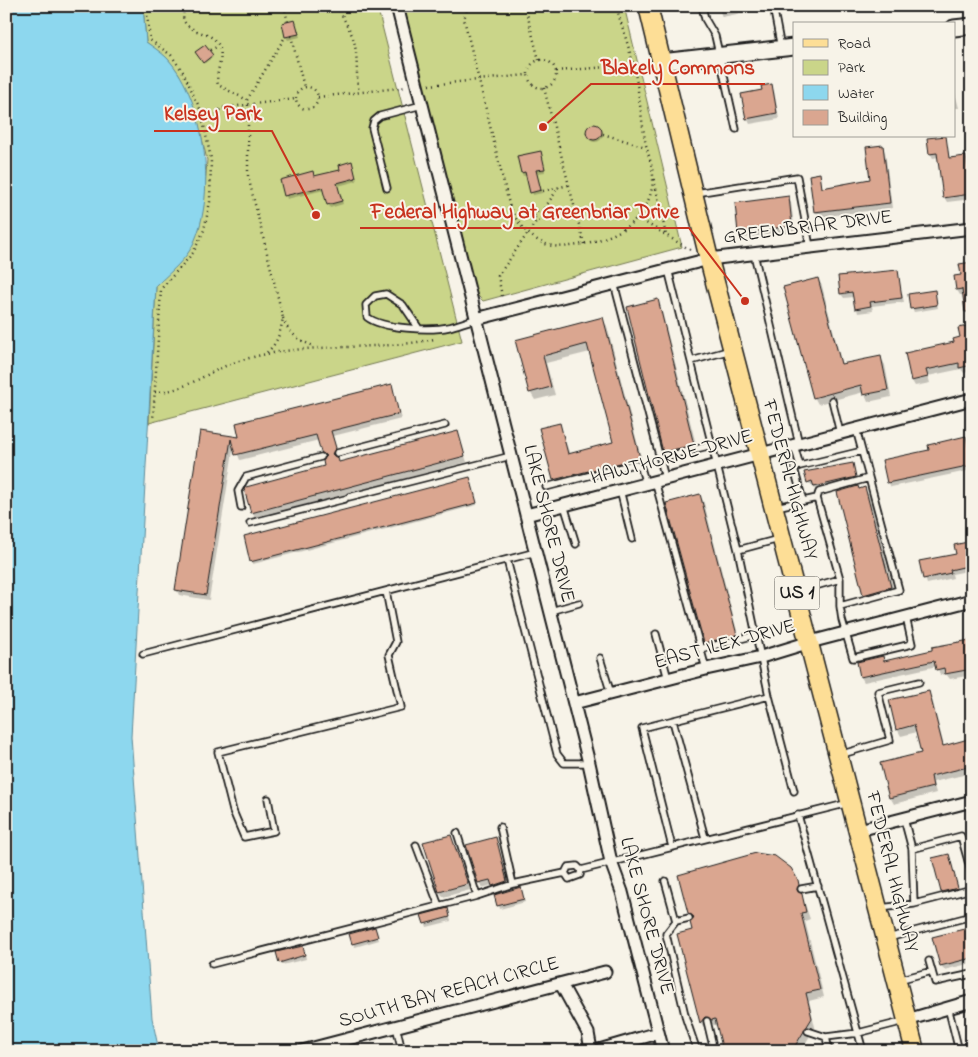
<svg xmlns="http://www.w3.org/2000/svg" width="978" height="1057" font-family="'Indie Flower',sans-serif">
  <rect width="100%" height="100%" fill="#f7f3e8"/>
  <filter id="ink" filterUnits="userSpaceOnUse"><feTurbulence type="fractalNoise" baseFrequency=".02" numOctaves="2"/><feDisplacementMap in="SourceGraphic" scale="10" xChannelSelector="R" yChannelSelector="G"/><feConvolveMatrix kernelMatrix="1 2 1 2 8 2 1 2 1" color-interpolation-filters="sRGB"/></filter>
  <g filter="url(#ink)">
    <path fill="#cad589" stroke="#737852" d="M143 6H377L462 341 149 423 156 286 189 250 199 228 204 201 207 160 196 113 179 74 167 58 146 42Z
      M403 6H624L682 247 483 301 476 294Z"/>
    <path fill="#8dd7ee" stroke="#608c9a" d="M6 6H143L146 42C153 47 161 52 167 58 206 100 219 200 190 250 182 263 167 275 156 286L131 736 152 1018 159 1051H6Z"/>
    <path fill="#0003" d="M718 6H766L767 8 722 17Z
      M295 22 300 37 288 40 286 37Z
      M205 47 213 57 205 63 197 53Z
      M771 86 774 91 779 119 750 124 747 118Z
      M954 89 959 108H954Z
      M587 134a8 8 0 1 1 16 0a8 8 0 1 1-16 0Z
      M945 138 950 159 965 157 968 162 972 199 947 202 944 197 939 157 933 158 930 153Z
      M882 147 885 152 892 208 819 217 816 212 819 175 823 189 871 180Z
      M541 153 545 172 537 173 542 193 533 195 527 175 523 176 522 173Z
      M353 166 357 181 338 186 343 204 330 208 324 190 287 199 286 196 281 180 313 173 315 177 341 171Z
      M788 198 791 203 795 232 743 238 740 233Z
      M897 271 904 302 872 306 873 311 858 313 854 297 844 298 841 294Z
      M962 276 964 295H960L957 290Z
      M818 279 822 286 842 365 881 358 885 365 891 397 868 402 864 392 818 404 814 397Z
      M934 291 938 308 914 312 912 308Z
      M657 301 661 308 698 452 669 459 664 452 628 308Z
      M602 319 607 326 643 465 558 487 554 480 541 429 559 424 570 455 614 443 590 352 546 363 555 395 535 400 530 392 517 341Z
      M972 327V371L964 373 961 369 928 376 930 383 915 386 912 381Z
      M391 386 401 419 333 436 338 455 336 458 340 463 457 432 467 462 255 518 252 512 326 467V459L319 440 240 460 234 445 209 600 179 595 176 589 201 433 241 439Z
      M966 438 972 458V470L891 487 888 482 930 451Z
      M852 464 858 482 818 492 808 482Z
      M471 481 477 505 253 564 252 561Z
      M864 489 869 496 895 595 869 602 865 594 859 490Z
      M700 495 704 503 740 643 709 650 705 643Z
      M972 543V570L952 574 953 578 927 584 920 562 957 555Z
      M972 641V675L950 679 946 674 940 675 937 666 864 682 861 677 858 663 883 657 885 662 934 651 933 648Z
      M928 692 932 699 944 747 972 740V773L933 782 936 793 894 804 890 797 923 754 917 732 901 736 897 729Z
      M450 836 459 854 470 890 443 897 440 892Z
      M496 839 510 886 496 891 492 885 482 888 479 882Z
      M948 855 959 891 944 895 942 892Z
      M797 881 802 889V896L810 919 805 921 824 997 809 1001 815 1027 801 1051H725L719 1027 710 1023 705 1029 701 1023 679 935 694 931 693 920 689 913Z
      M522 892 525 902 500 909 496 896Z
      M447 910 451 921 427 927 423 916Z
      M375 928 379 940 355 947 353 943Z
      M972 928V963L944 970 941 965Z
      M304 950 306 959 282 965 280 962Z"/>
    <path fill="#daa690" stroke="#1c1c1c" d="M295 20 299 34 285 37 282 23Z
      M205 45 213 55 203 63 195 52Z
      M772 84 777 113 746 119 741 94 762 90 761 86Z
      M586 132a8 8 0 1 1 16 0a8 8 0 1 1-16 0Z
      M946 136 949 158 966 156 971 194 943 198 937 153 929 154 927 138Z
      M883 145 890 203 814 212 809 175 820 173 822 188 870 179 866 147Z
      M541 151 545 169 536 170 541 190 530 193 525 172 521 173 517 156Z
      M352 161 356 178 337 183 342 201 327 205 322 187 284 196 280 180 313 171 314 176 340 170 339 165Z
      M789 196 792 226 738 233 735 203Z
      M972 262V312H965L962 289 956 290 954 276 961 275 959 264Z
      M898 270 902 298 870 302 871 306 855 309 852 292 840 294 838 276Z
      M818 278 841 364 881 356 888 390 863 395 861 385 813 398 783 287Z
      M935 290 937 305 910 309 908 294Z
      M658 299 694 445 663 452 627 307Z
      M603 317 640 458 553 480 539 428 560 423 568 454 613 442 587 344 543 356 551 387 529 393 515 340Z
      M972 325V365L959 368V363L926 370 928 377 911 381 905 353 954 342 953 339 960 337 958 328Z
      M392 384 399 414 331 431 336 448 332 454 338 458 339 462 458 431 465 456 251 513 244 489 246 487 324 466 323 461 326 456 321 452 316 435 235 455 231 439 206 595 175 590 200 431 239 437 236 423Z
      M966 436 972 465 887 483 882 460 929 450 928 445Z
      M853 463 856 477 814 487 812 481 807 483 804 472Z
      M470 477 477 503 250 562 244 536Z
      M858 486 859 489 865 487 891 587 863 595 837 492Z
      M700 494 737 635 704 643 666 503Z
      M972 541V565L950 570 951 573 923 579 919 561 956 554 954 545Z
      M970 640 972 669 945 674 944 668 936 670 934 661 860 677 857 662 883 656 884 661 932 650V647Z
      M929 691 943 746 972 738V766L931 776 933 787 889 798 880 763 921 753 914 725 896 730 889 700Z
      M451 835 468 884 439 892 423 842Z
      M496 837 507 881 492 886 490 880 478 883 466 845Z
      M756 853 775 856 791 868 798 880 799 885 797 890 802 894 806 912 801 913 820 990 806 993 812 1018 792 1051H723L715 1019 712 1020 705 1017 700 1023 677 934 692 930 690 922 694 917 688 913 678 875Z
      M949 854 958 888 941 892 932 858Z
      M521 887 524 899 497 906 494 895Z
      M448 908 450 917 424 924 421 915Z
      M375 927 378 937 352 944 349 934Z
      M972 927V958L940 966 932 937Z
      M303 946 305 955 279 963 276 952Z"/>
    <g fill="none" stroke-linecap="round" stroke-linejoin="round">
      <g stroke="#1c1c1c" stroke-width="9">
        <path id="lane" d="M702 6 705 19 715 36 736 129
          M773 6 781 48
          M387 188 372 128 374 121 380 116 422 105
          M696 193 797 177 810 247
          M754 254 799 444
          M668 269 738 550 769 696 794 791
          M614 283 665 478
          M418 327 403 305 386 294 375 296 366 305 367 317C382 329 431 331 449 327 458 325 467 321 476 319
          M691 361 731 350
          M832 400 840 433
          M856 429 899 590 840 606 842 620 853 658 912 644 906 617
          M794 445 800 466 862 451
          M337 453 445 425
          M660 458 712 445
          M800 466 794 468 803 501
          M655 481 706 669
          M546 487 634 464 641 468 646 484
          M620 490 632 539
          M349 497 511 456
          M564 505 576 544
          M241 507 238 491 246 477 321 457
          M776 507 817 498
          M250 523 345 499
          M738 550 779 539
          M507 560 557 754 564 763H589
          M798 591 840 579
          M840 606V579L817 498 819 492 869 478
          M551 611 579 603
          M656 634 668 679
          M700 649 756 635
          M143 654 536 552
          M600 658 611 694
          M673 721 705 838
          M839 755 890 740 878 692 919 682
          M268 799 274 831 244 837 233 811 218 752 401 707 389 655 396 642 386 591
          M798 815 863 1051
          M500 827 513 884
          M457 833 477 896
          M416 845 439 906
          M672 847 642 728 769 696
          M912 849 961 836 972 875
          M565 873 569 879 580 875 581 870
          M665 881 676 921 666 934 686 1019 697 1051
          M801 889 818 886
          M914 904 972 889
          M880 908 914 904 912 849 904 819
          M676 921 689 918
          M888 938 972 916
          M929 961 935 982 972 974
          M212 964 477 896 513 884 565 873 568 867 577 866 581 870 849 803
          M898 980 932 971
          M948 1007 959 1051
          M707 1021 712 1042 711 1051
          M396 1026 402 1051
          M808 1031 826 1037
          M829 1051 826 1037 858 1033 905 1021"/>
      </g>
      <g stroke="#1c1c1c" stroke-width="15">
        <path id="street" d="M397 6 589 763 611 862 622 892 663 1051
          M476 319 709 259 972 228
          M526 515 972 399
          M574 703 706 669 761 657 810 642 972 600
          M859 830 972 801
          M561 984 588 1033 591 1050
          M907 1020 972 1001
          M599 1050 658 1033
          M302 1051 605 972"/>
      </g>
      <g stroke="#1c1c1c" stroke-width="19">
        <path id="secondary" d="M954 28 972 26
          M661 62 794 47"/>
      </g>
      <g stroke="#1c1c1c" stroke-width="21">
        <path id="primary" d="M648 6 709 259 915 1051"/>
      </g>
      <path stroke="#1c1c1c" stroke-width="2.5" stroke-dasharray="1 4" stroke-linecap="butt" d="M146 6 150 40 171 55 183 72 201 111 211 159 210 202 204 230 193 253 161 289 153 420
        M190 6 185 8C175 31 207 31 215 40 228 54 214 70 218 85L247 100
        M284 6 288 22
        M339 6C342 18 349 27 353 38 359 56 355 75 359 92
        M468 6 464 19 510 208C517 222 525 233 539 241 553 249 568 247 583 244 619 236 649 220 653 181 654 168 647 152 645 140 641 116 639 92 634 68 629 47 622 27 616 6
        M525 6 539 60
        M291 36 304 87
        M210 50 219 46
        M528 74a14 14 0 1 1 28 0a14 14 0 1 1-28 0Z
        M556 71 647 64
        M429 85 527 75
        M296 98a11 11 0 1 1 22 0a11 11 0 1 1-22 0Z
        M544 88 584 244
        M318 97 407 87
        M247 100 285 37
        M248 105V176L283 318C280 333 278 343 266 353
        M203 120 215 116 221 108 295 99
        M603 134 646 147
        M654 179 666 235
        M543 191 569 185
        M534.5 216a4.5 4.5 0 1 1 9 0a4.5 4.5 0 1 1-9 0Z
        M542 212 559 187
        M638 218 692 251
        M502 296 498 276 537 220
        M283 318C288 333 299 341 314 346
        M155 392C179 392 198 379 219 369 233 362 251 357 267 354 322 343 379 351 434 339"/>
      <use href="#lane" stroke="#f7f3e8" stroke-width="5.5"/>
      <use href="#street" stroke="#f7f3e8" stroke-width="11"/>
      <use href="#secondary" stroke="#f7f3e8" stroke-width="15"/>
      <use href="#primary" stroke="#fdde96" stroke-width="18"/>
    </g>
  </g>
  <g text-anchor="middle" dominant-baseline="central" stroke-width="4" stroke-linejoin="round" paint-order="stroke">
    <rect fill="#f7f3e8" stroke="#5e5c59" stroke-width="1" x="774.5" y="576.5" width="45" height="33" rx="4"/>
    <g font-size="19" font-weight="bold" fill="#1c1c1c">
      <text x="797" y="593">US 1</text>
    </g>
    <g font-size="20" fill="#1c1c1c" stroke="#f7f3e8">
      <text transform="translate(808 228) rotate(-7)">GREENBRIAR DRIVE</text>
      <text transform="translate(672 458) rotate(-15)">HAWTHORNE DRIVE</text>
      <text transform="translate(789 480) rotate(75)">FEDERAL HIGHWAY</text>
      <text transform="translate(548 524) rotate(76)">LAKE SHORE DRIVE</text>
      <text transform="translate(725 645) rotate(-15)">EAST ILEX DRIVE</text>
      <text transform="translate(891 872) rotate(76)">FEDERAL HIGHWAY</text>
      <text transform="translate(646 916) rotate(75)">LAKE SHORE DRIVE</text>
      <text transform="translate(449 993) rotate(-15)">SOUTH BAY REACH CIRCLE</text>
    </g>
  </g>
  <path fill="none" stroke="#c8321e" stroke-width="2" d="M543 127L591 84H765M316 215L272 131H154M745 301L689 228H360"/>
  <g fill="#c8321e" stroke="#f7f3e8" stroke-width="2">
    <circle cx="543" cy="127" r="5"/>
    <circle cx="316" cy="215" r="5"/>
    <circle cx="745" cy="301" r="5"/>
  </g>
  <g font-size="21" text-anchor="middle" font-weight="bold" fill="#c8321e" stroke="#f7f3e8" stroke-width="4" stroke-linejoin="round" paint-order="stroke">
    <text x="678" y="74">Blakely Commons</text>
    <text x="213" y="120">Kelsey Park</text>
    <text x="525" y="218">Federal Highway at Greenbriar Drive</text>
  </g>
  <rect width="978" height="1057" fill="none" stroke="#f7f3e8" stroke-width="25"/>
  <rect x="12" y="12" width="953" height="1032" fill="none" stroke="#1c1c1c" stroke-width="2" filter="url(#ink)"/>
  <rect x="793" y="22" width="162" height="115" fill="#f7f3e8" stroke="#9f9d96"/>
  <rect x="803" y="39" width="25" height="8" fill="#fdde96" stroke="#9f9d96"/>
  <text x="838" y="48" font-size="15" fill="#1c1c1c">Road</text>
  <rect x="803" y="60" width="25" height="15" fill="#cad589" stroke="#9f9d96"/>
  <text x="838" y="72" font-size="15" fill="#1c1c1c">Park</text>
  <rect x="803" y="85" width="25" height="15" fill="#8dd7ee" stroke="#9f9d96"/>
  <text x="838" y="98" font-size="15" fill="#1c1c1c">Water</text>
  <rect x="803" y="110" width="25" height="15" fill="#daa690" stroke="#9f9d96"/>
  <text x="838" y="122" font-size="15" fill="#1c1c1c">Building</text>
</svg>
